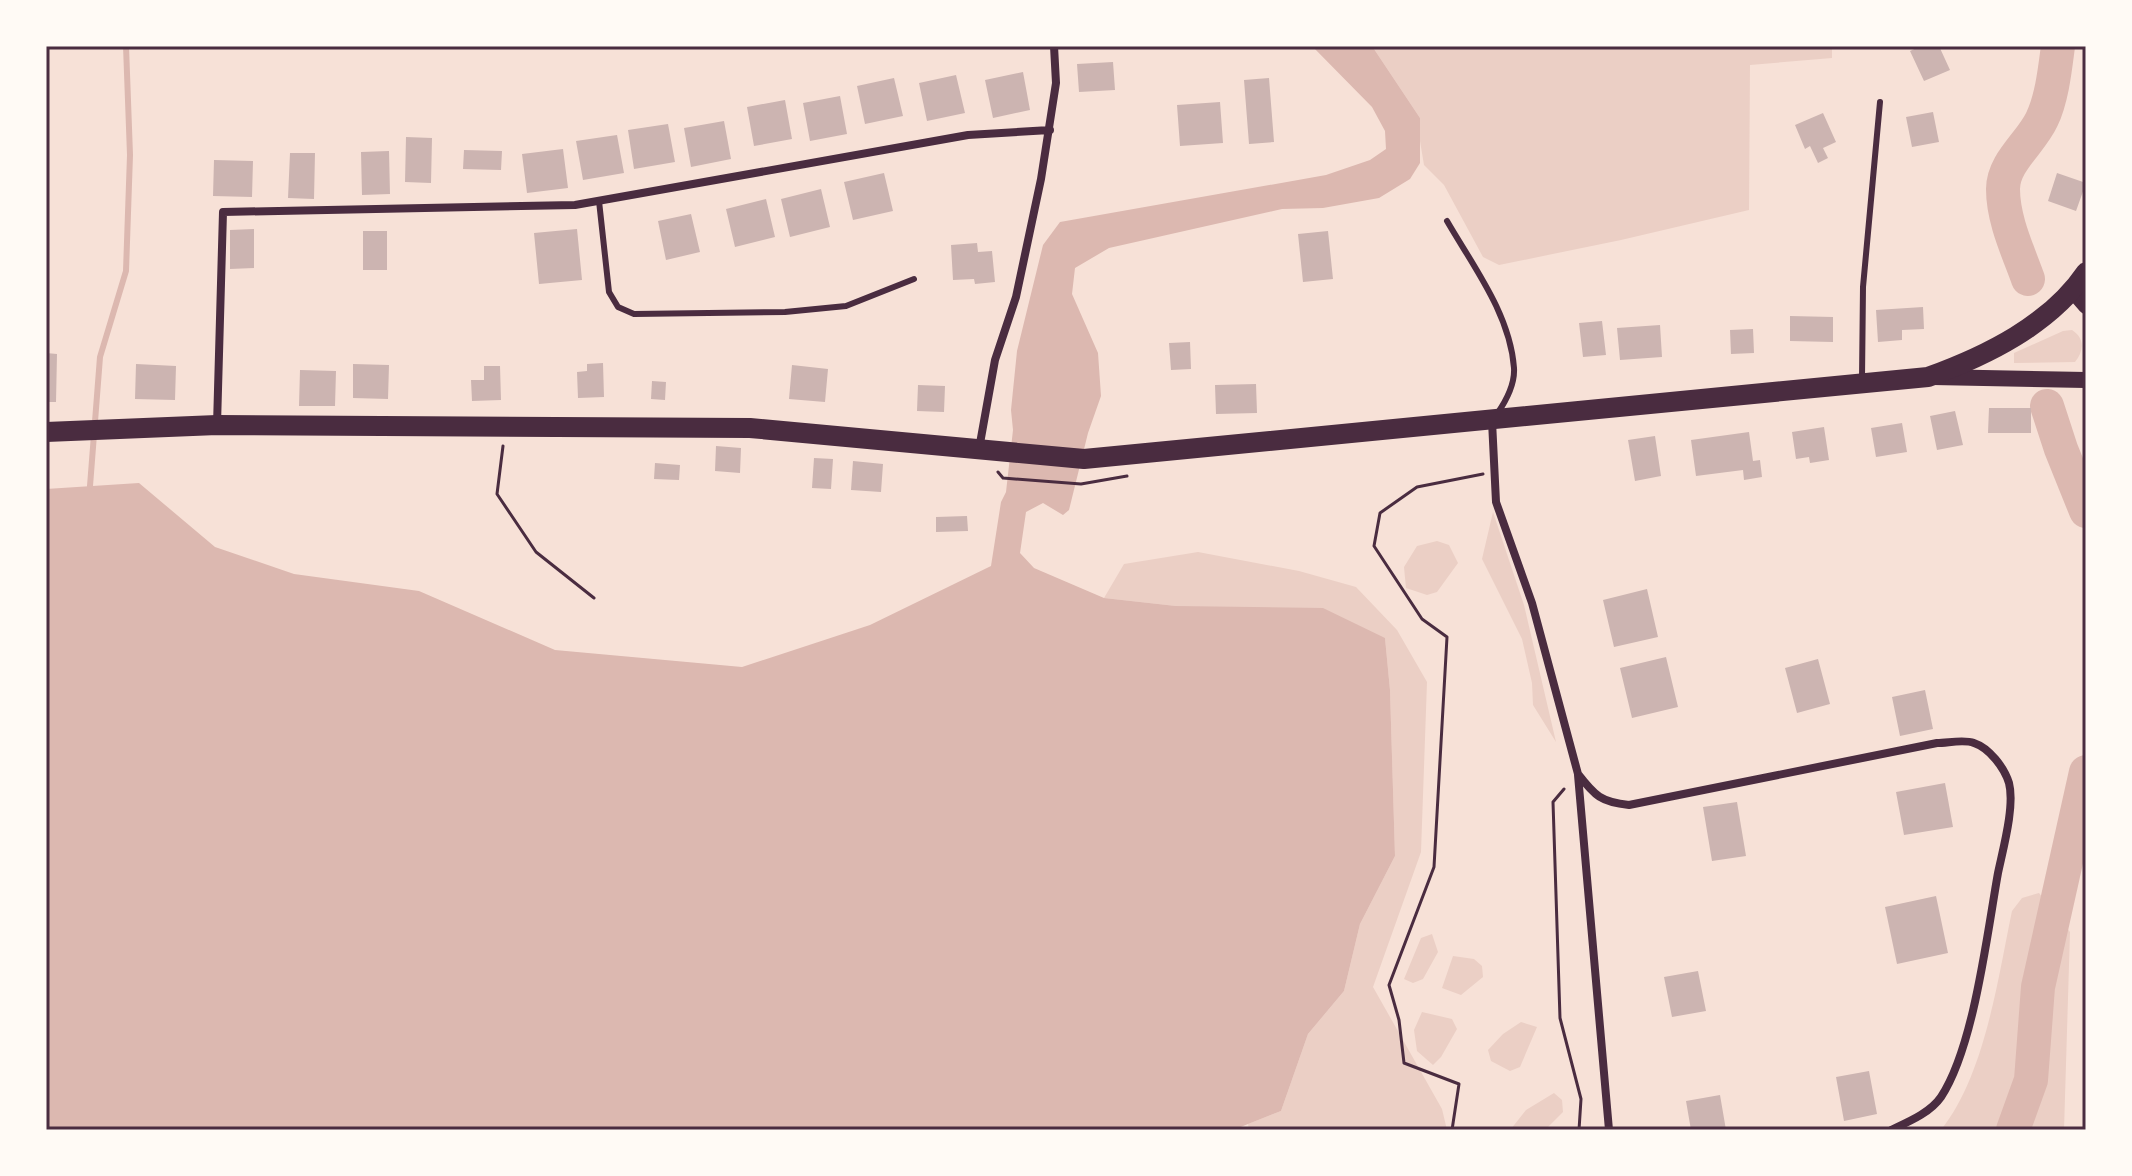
<svg xmlns="http://www.w3.org/2000/svg" width="2132" height="1176" font-family="Montserrat,sans-serif">
  <rect width="100%" height="100%" fill="#f7e1d7"/>
  <path fill="#ebcfc5" d="M1372 46H1832V58L1750 65 1749 210 1621 240 1499 265 1483 257 1444 185 1424 165 1419 135 1420 118Z
    M2072 330C2085 338 2084 351 2075 362L2014 363V353L2063 331Z
    M1493 512 1524 605 1556 742 1533 705 1532 683 1522 639 1482 559Z
    M1437 541 1449 545 1458 563 1437 592 1427 595 1406 588 1404 567 1417 546Z
    M1198 552 1299 571 1356 587 1397 630 1427 682 1421 852 1373 987 1442 1109 1447 1130H1249L1248 1124 1281 1111 1308 1034 1344 991 1360 924 1395 856 1390 690 1385 638 1176 606 1104 598 1124 564Z
    M2039 893 2070 932 2064 1130H1941C1985 1075 1998 978 2012 911L2022 898Z
    M1432 934 1438 952 1423 979 1413 983 1404 979 1421 938Z
    M1453 956 1474 959 1482 966 1483 977 1461 995 1442 988Z
    M1422 1012 1452 1019 1457 1029 1441 1057 1433 1065 1417 1051 1414 1030Z
    M1521 1022 1537 1027 1520 1067 1510 1071 1491 1061 1488 1050 1503 1034Z
    M1554 1093 1562 1100 1563 1112 1545 1130 1511 1129 1526 1110Z"/>
  <path fill="#dcb8b0" d="M1312 46H1372L1420 118V163L1410 179 1379 198 1323 208 1282 209 1109 248 1075 268 1072 294 1098 353 1101 396 1088 433 1069 510 1063 515 1043 503 1026 512 1020 553 1034 568 1104 598 1176 606 1323 608 1385 638 1390 690 1395 856 1360 924 1344 991 1308 1034 1281 1111 1233 1130H46V489L139 483 215 547 294 574 419 591 555 650 742 667 870 625 991 566 1001 502 1006 492 1013 430 1011 410 1017 351 1043 245 1060 222 1326 175 1370 160 1386 149 1385 131 1372 107Z"/>
  <g fill="none" stroke-linecap="round" stroke-linejoin="round">
    <path stroke="#dcb8b0" stroke-width="6" d="M90 486 100 357 126 271 130 155 126 46"/>
    <path stroke="#dcb8b0" stroke-width="34" d="M2028 279C2018 251 2003 220 2003 189 2003 162 2031 143 2042 119 2052 98 2055 69 2058 46
      M2047 406 2061 449 2086 511
      M2013 1130 2031 1080 2038 987 2086 772"/>
  </g>
  <path fill="#ccb4b1" d="M1921 46H1939L1950 70 1924 81 1910 51Z
    M1113 62 1115 90 1079 92 1077 64Z
    M1023 72 1030 110 993 118 985 80Z
    M956 75 965 113 927 121 919 83Z
    M894 78 903 116 865 124 857 86Z
    M1269 78 1274 142 1249 144 1244 80Z
    M840 96 847 134 810 141 803 103Z
    M785 100 792 139 754 146 747 107Z
    M1220 102 1223 143 1180 146 1177 105Z
    M1933 112 1939 142 1912 147 1906 117Z
    M1823 113 1836 142 1823 148 1828 158 1818 163 1810 146 1805 149 1795 125Z
    M724 121 731 159 691 167 684 128Z
    M668 124 675 162 634 169 628 130Z
    M617 135 624 173 583 180 576 141Z
    M406 137 432 138 431 183 405 182Z
    M563 149 568 188 527 193 522 154Z
    M464 150 502 151 501 170 463 169Z
    M389 151 390 194 362 195 361 152Z
    M290 153H315L314 199 288 198Z
    M214 160 253 161 252 197 213 196Z
    M884 173 893 211 853 220 844 182Z
    M2057 173 2086 183 2076 211 2048 201Z
    M821 189 830 227 790 237 781 199Z
    M766 199 775 237 735 247 726 209Z
    M691 214 700 252 666 260 658 221Z
    M254 229V268L230 269V230Z
    M577 229 582 280 539 284 534 233Z
    M363 231H387V270H363Z
    M1328 231 1333 279 1303 282 1298 234Z
    M977 243 978 252 992 251 995 282 975 284 974 279 953 280 951 245Z
    M1923 307 1924 329 1902 330V340L1878 342 1876 310Z
    M1790 316 1833 317V342L1790 341Z
    M1602 321 1606 355 1583 357 1579 323Z
    M1660 325 1662 357 1620 360 1617 328Z
    M1753 329 1754 353 1731 354 1730 330Z
    M1190 342 1191 369 1171 370 1169 343Z
    M46 353 57 354 56 402H46Z
    M603 363 604 397 578 398 577 372 587 371V364Z
    M136 364 176 366 175 400 135 399Z
    M353 364 389 365 388 399 353 398Z
    M792 365 828 369 825 402 789 399Z
    M484 366H500L501 400 472 401 471 380H484Z
    M300 370 336 371 335 406H299Z
    M652 381 666 382 665 400 651 399Z
    M1256 384 1257 413 1216 414 1215 385Z
    M918 385 945 386 944 412 917 411Z
    M1989 408H2031V433H1988Z
    M1955 411 1963 445 1937 450 1930 416Z
    M1902 423 1907 452 1876 457 1871 428Z
    M1824 427 1829 460 1810 463 1809 457 1796 459 1792 432Z
    M1749 432 1753 461 1760 460 1762 477 1744 480 1743 470 1696 476 1691 440Z
    M1655 436 1661 476 1635 481 1628 440Z
    M716 446 741 448 740 473 715 471Z
    M814 458 833 459 831 489 812 488Z
    M853 461 883 464 881 492 851 490Z
    M655 463 680 465 679 480 654 479Z
    M967 516 968 531 936 532V517Z
    M1647 589 1658 637 1614 647 1603 600Z
    M1666 657 1678 707 1632 718 1620 668Z
    M1818 659 1830 704 1797 713 1785 668Z
    M1925 690 1933 729 1900 736 1892 697Z
    M1945 783 1953 827 1904 835 1896 792Z
    M1737 802 1746 856 1712 861 1703 807Z
    M1936 896 1948 953 1897 964 1885 907Z
    M1698 971 1706 1011 1672 1017 1664 977Z
    M1869 1071 1877 1114 1844 1121 1836 1077Z
    M1720 1095 1726 1130H1691L1686 1101Z"/>
  <g fill="none" stroke-linecap="round" stroke-linejoin="round">
    <path stroke="#4a2c40" stroke-width="3" d="M503 446 497 494 536 552 594 598
      M998 472 1003 478 1081 484 1127 476
      M1564 789 1553 802 1560 1018 1581 1099 1579 1130
      M1452 1130 1459 1084 1404 1063 1399 1020 1389 985 1434 867 1447 637 1422 619 1374 546 1380 513 1417 487 1483 474"/>
    <path stroke="#4a2c40" stroke-width="6" d="M599 201 609 292 618 307 634 314 785 312 846 306 914 279
      M1447 221C1473 266 1510 314 1514 368 1515 384 1506 401 1497 414
      M1862 378 1863 287 1880 102"/>
    <path stroke="#4a2c40" stroke-width="8" d="M1492 421 1496 502 1532 603 1578 774C1595 796 1601 802 1629 805L1937 743C1948 743 1964 739 1974 743 1989 748 2004 767 2009 783 2015 806 2003 849 1998 873 1987 934 1974 1047 1941 1097 1930 1113 1908 1122 1891 1130
      M217 425 223 212 575 205 968 135 1050 130
      M979 449 995 360 1016 297 1041 179 1056 83 1054 46
      M1578 775 1609 1130"/>
    <path stroke="#4a2c40" stroke-width="16" d="M2073 291 2086 306
      M1933 377 2086 380"/>
    <path stroke="#4a2c40" stroke-width="20" d="M46 432 217 425 750 428 1084 459 1928 377C1986 356 2050 325 2086 272"/>
  </g>
  <rect width="2132" height="1176" fill="none" stroke="#fffaf5" stroke-width="96"/>
  <rect x="48" y="48" width="2036" height="1080" fill="none" stroke="#4a2c40" stroke-width="3"/>
</svg>
